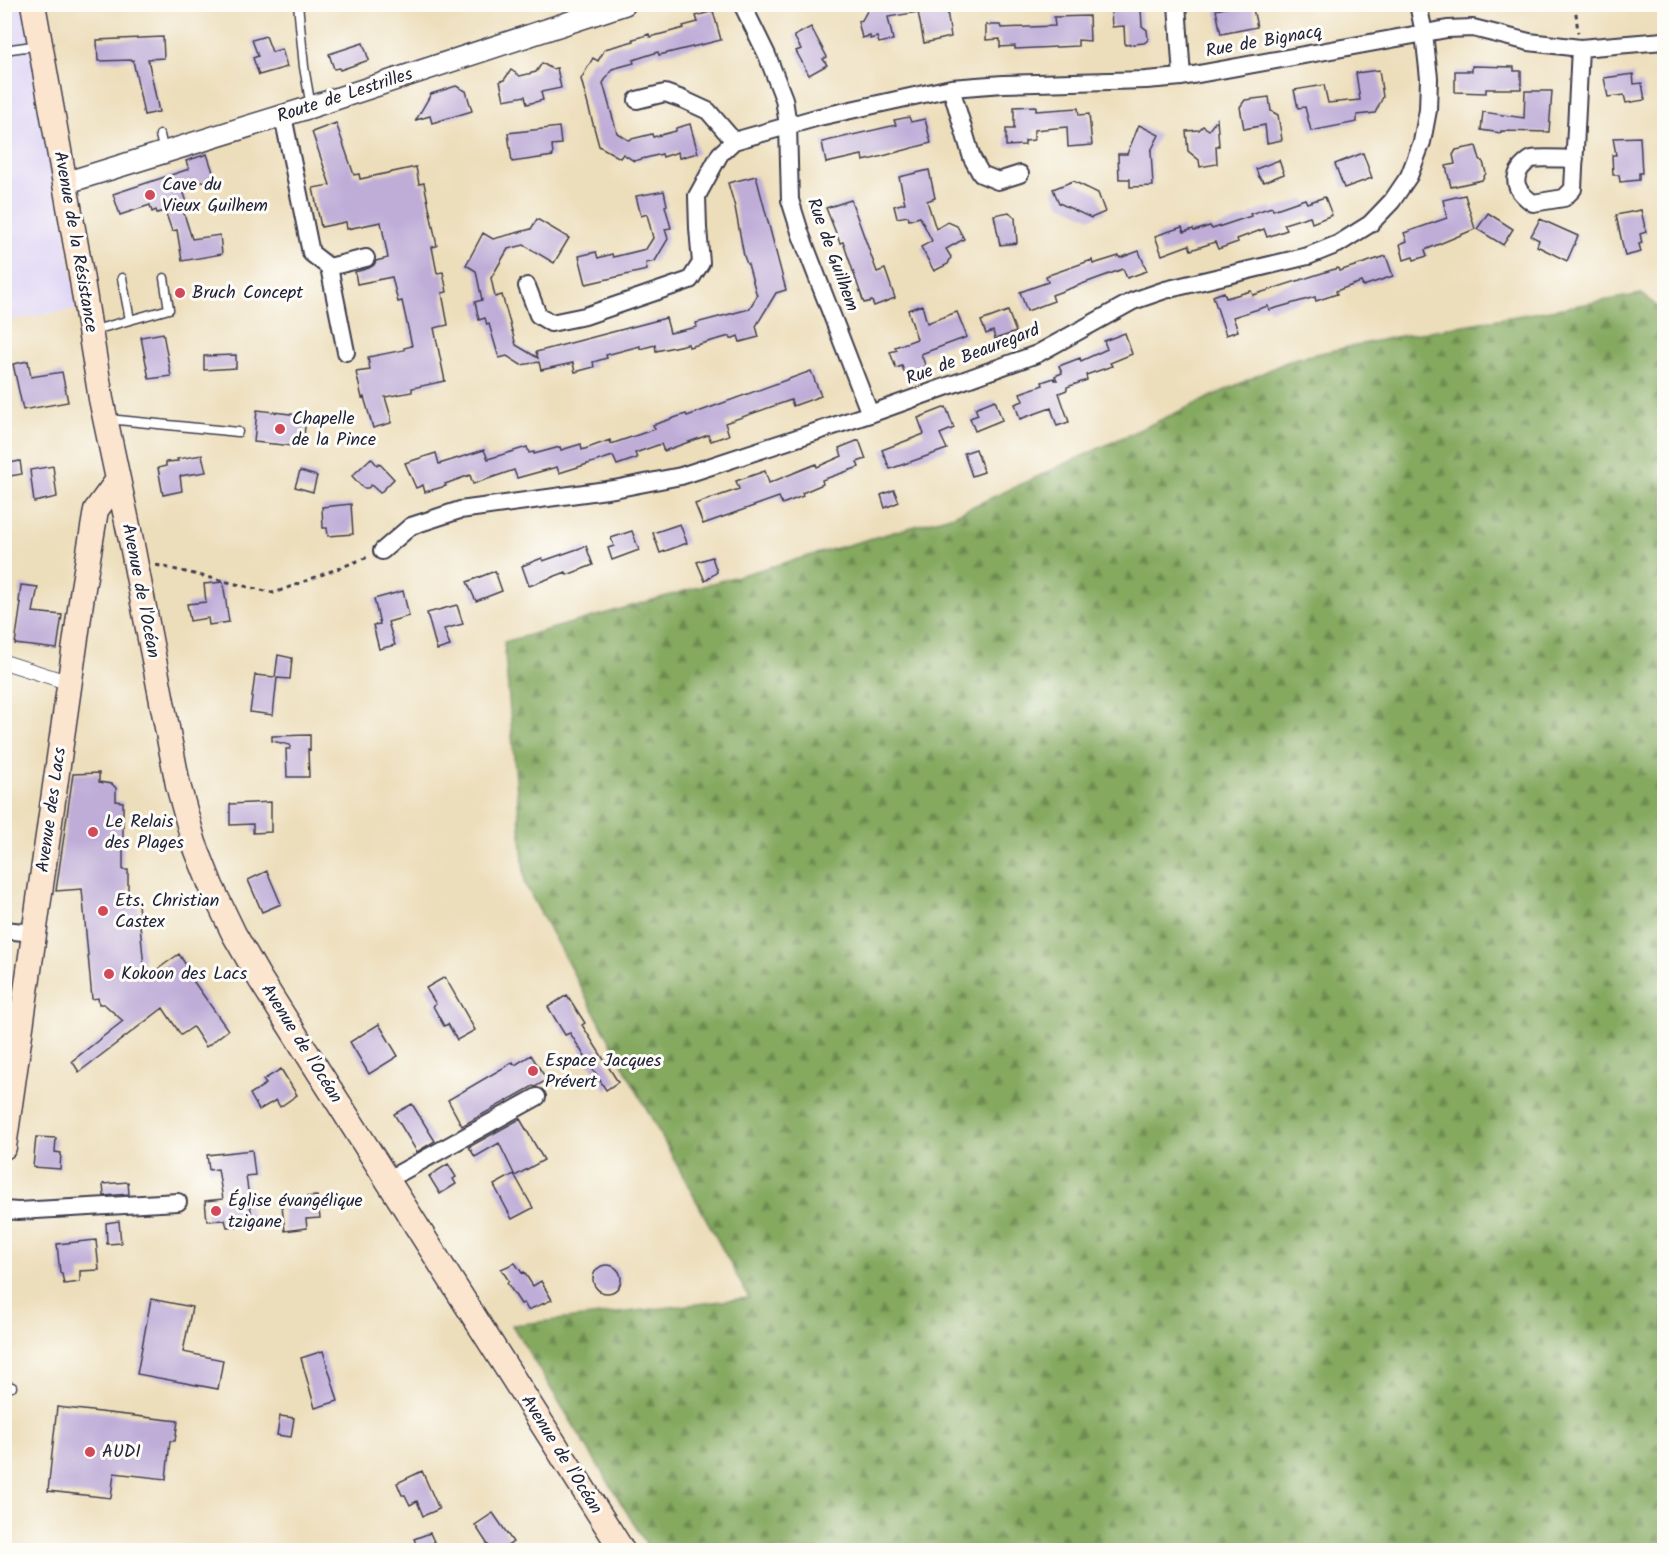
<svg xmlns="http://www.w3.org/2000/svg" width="1669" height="1555" font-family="Kalam,sans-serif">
  <defs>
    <pattern id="forest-firs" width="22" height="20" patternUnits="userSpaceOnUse" patternTransform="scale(1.5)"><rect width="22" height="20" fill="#84a95e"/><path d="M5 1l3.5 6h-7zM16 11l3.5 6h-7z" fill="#6c894f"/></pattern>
  </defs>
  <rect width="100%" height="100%" fill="#fdfcf7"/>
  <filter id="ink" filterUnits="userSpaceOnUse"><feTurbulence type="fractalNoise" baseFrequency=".0167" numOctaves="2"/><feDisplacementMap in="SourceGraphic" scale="12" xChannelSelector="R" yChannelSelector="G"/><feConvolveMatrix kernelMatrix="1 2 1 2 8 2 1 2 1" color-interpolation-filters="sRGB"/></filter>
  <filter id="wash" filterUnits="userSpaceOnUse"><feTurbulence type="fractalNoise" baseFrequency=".008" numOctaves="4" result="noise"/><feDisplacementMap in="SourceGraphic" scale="24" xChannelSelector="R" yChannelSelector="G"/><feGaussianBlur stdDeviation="1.35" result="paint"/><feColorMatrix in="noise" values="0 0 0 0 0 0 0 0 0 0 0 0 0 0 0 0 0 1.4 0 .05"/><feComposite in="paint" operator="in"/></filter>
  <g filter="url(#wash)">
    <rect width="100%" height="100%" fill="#eddebb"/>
    <path fill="#dfd5f5" d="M5 5H31L77 309 5 321Z"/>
    <path fill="url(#forest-firs)" stroke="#53664c" stroke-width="1.5" d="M1642 294 1664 312V1550H650L512 1325 749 1298 525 884 504 642 954 515 1293 359 1390 338Z"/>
    <g id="blocks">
      <path fill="#bfadd8" d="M871 4H918V9L936 4H946L951 37 924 43 918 12 888 17 893 40 879 43 877 37 870 39V36L862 38 858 21 862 20Z
        M1242 4H1252L1257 27 1221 34 1216 10Z
        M1141 9 1142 26 1147 30 1148 40 1144 43 1125 45 1124 26 1112 27 1111 10Z
        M713 11 721 40 659 55 658 52 633 60 634 63 612 69 603 83 617 133 628 140 652 134 653 137 676 131V128L690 124 698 153 679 158 678 152 663 157 662 154 634 161 623 154 620 158 599 146 581 79 593 58 598 61 605 49 634 41 633 39 641 37 649 34 650 37 684 28 683 26 698 22 696 16Z
        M1089 16 1090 41 1078 40V46L1015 49V46L1000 47V39L986 40V25H1000L1001 28 1055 26 1054 17Z
        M811 27 827 57 823 59 827 65 809 75 796 51 801 49 794 36Z
        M266 36 272 52 282 49 287 67 259 75 253 58 258 56 252 40Z
        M163 37 164 58 148 59 159 112 144 115 133 60 98 61 97 40Z
        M363 43 369 60 340 70 339 68 334 69 329 54Z
        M542 63 552 69 557 68 561 88 541 92 543 100 527 104 525 96 504 100 500 81 504 80 511 70 520 76 536 72Z
        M1472 66 1514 67V71H1521V89H1486V93L1455 92V71H1472Z
        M1379 70 1383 97 1375 113 1357 115V122L1311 131 1305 107 1298 108 1294 90 1324 85 1328 103 1360 100 1356 73Z
        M1633 74 1634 84 1642 83 1645 100 1626 103 1624 95 1608 97 1604 78Z
        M456 86 466 91 472 111 432 123 430 116 416 120 431 94Z
        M1525 91H1552L1549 132 1501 131V133L1481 130 1483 112 1524 118Z
        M1269 97 1271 111 1278 115 1282 140 1267 143 1265 125 1244 129 1240 107 1245 100Z
        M1036 106V111L1078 108 1079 115 1089 114 1092 145 1068 147 1067 127 1034 130V140L1025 141V145L1006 146V129H1014V107Z
        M909 117 911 122 925 119 931 143 872 159 863 161 862 155 826 163 822 142 896 125 894 120Z
        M1217 119 1219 146H1216L1217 164 1200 167 1199 160 1188 151 1186 131 1199 130 1203 126 1209 130Z
        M336 123 354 175 359 174 360 179 416 167 419 184 424 183 437 246 432 247 437 273 443 272 447 292 442 293 448 325 434 328 445 381 412 388V392L385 397 391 417V423L373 428 364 397 362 398 356 372 370 370 368 357 404 350V348L412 346 402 301 398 302 392 277 357 284 355 272 369 268 374 265 376 261 388 258 381 222 347 229 346 222 321 227 313 188 330 185 312 132Z
        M1139 125 1159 135 1151 151 1153 186 1130 187V179H1119L1118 154H1127Z
        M559 127 561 144 552 145 553 156 512 162 508 133Z
        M1640 137 1642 173H1639V180L1620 182 1619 175H1613L1612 155H1616L1613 138Z
        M1476 146 1480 159 1483 162 1486 173 1482 180 1451 187 1446 166 1455 164 1453 155 1456 150Z
        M1363 153 1372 178 1344 188 1335 164Z
        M207 154 215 178 182 188 187 202 181 204 192 239 220 235 222 254 182 261 177 230 172 231 165 211 157 213 156 210 152 212 150 205 120 215 113 194 189 169 186 161Z
        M1279 160 1284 174 1264 182 1259 177 1256 169Z
        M929 170 935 198 927 201 936 229 948 222 957 226 964 239 946 249 951 257 948 264 934 271 921 247 932 241 920 217 909 220 908 216 897 218 894 206 905 203 899 177Z
        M756 176 786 290 776 293 756 326 759 337 740 342 738 336 731 339 730 336 689 347 688 344 656 351 655 345 640 349V346L606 355 607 358 593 362 594 367 575 372 573 363 541 370 539 362 521 365 507 356 499 358 489 324 487 325 485 318 479 320 475 302 482 300 476 271 466 265 483 233 493 239 531 229 537 219 569 238 554 263 524 245 508 249 491 278 495 297 502 295 516 345 538 358 536 352 666 318 670 333 697 327 696 323 749 309 757 296 748 264H747L744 256 735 207 728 183Z
        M1073 181 1098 193 1105 212 1091 218 1059 203 1053 189Z
        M664 191 667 205 665 206 671 228 665 229 668 239 655 261 646 263 647 270 586 284 579 256 596 252 598 258 612 254 613 257 646 249 653 238 647 214 641 216 636 196Z
        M1465 195 1475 229 1425 250 1427 256 1414 260 1413 257 1404 260 1400 244 1407 241 1404 233 1447 218 1443 200Z
        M1325 197 1332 215 1312 223 1310 216 1284 224 1287 230 1267 237 1264 229 1237 239 1238 242 1218 249 1215 242 1191 250 1189 245 1162 255 1155 236 1182 227 1184 232 1193 229 1194 231 1210 226 1212 229 1251 216 1250 214 1272 207 1273 210 1305 199 1307 203Z
        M851 200 877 272 885 269 895 298 874 306 872 301 864 303 843 242 840 243 826 208Z
        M1641 210 1646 232 1640 234 1642 243 1639 244 1641 252 1625 256 1616 215Z
        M1009 212 1015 218 1017 243 1000 245 994 215Z
        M1488 213 1513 229 1503 245 1477 229Z
        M1540 219 1578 236 1567 261 1537 246 1539 240 1531 236Z
        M1139 251 1147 271 1127 278 1123 269 1052 295 1054 301 1027 311 1020 292 1048 282 1046 276 1092 260 1093 264 1119 256 1120 258Z
        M1386 256 1393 276 1363 286 1361 282 1336 291 1337 294 1316 301 1315 297 1269 310 1268 306 1233 317 1238 331 1226 335 1213 296 1224 292 1226 298 1251 291 1253 295 1338 268 1339 271Z
        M922 305 927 323 957 312 967 337 921 354 926 367 905 374 902 366 896 368 890 352 897 350 895 347 917 339 908 310Z
        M1008 311 1016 332 995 339 993 331 986 334 981 321Z
        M163 333 171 376 149 379 141 337Z
        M1125 333 1132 354 1110 363 1112 366 1086 375 1087 380 1067 387V390L1059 393 1069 422 1057 426 1051 408 1020 419 1015 404 1023 401 1020 393 1043 385 1042 382 1054 378 1055 380H1057L1055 376 1062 373 1059 366 1080 358 1081 361 1107 349 1104 341Z
        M236 355V368L204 370V356Z
        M28 361 31 377 62 372 68 402 23 410 13 364Z
        M811 371 821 396 793 406 791 400 725 423 729 435 711 441 708 435 664 451 661 444 635 453 637 458 617 465 613 456 559 473 557 467 517 478 514 470 473 484 470 475 445 484 446 486 425 492 423 485 416 488 405 463 436 453 439 464 484 450 488 459 527 447 529 453 534 452V454L560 447 561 450 581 444 582 450 610 440 611 444 655 429 653 425 686 414 687 416Z
        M995 400 1002 420 975 431 970 418 978 415 975 408Z
        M946 407 954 428 940 434 947 449 890 469 882 450 924 434 918 418Z
        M257 410 306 416 303 447 254 442Z
        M859 440 866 459 857 462 859 467 822 480 823 484 802 493 803 496 782 504 779 497 703 524 695 504 739 489 736 481 765 471 769 483 816 464 817 467 842 456 839 448Z
        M976 449 984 472 972 476 964 453Z
        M202 455 206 472 180 476 182 491 163 495 158 468 166 466V462L178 461 177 459Z
        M371 458 377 465 379 463 394 479 380 493 371 485 368 488H363L352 476Z
        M20 461 22 474 4 477V464Z
        M53 466 57 497 34 502 30 470Z
        M300 471 317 476 313 492 295 487Z
        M894 490 899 502 885 508 881 495Z
        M351 504 353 534 328 536 327 528H323L322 507Z
        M680 524 687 543 660 553 653 533Z
        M632 531 639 550 612 560 608 548 614 546 611 538Z
        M586 546 593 565 567 575 566 572 529 586 522 566 542 558 543 561Z
        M712 557 717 572 705 581 697 562Z
        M495 571 502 591 476 601 467 582Z
        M223 582 229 622 209 625 208 618 190 621 187 604 206 602 204 584Z
        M21 585 38 587 33 612 62 615 57 649 15 644 21 603 19 602Z
        M403 591 409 616 388 622 395 645 379 649 373 625 380 624 374 599Z
        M457 605 463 624 444 629 450 646 437 650 427 613Z
        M278 655 292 658 290 679 277 678 273 715 250 712 255 675 275 677Z
        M310 735V750L308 749 309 777H287L286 749H290V745L272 741V736Z
        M99 773V782L112 784 116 788V801L123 802V870H128V894L137 893 145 978 179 954 191 973 189 975 228 1030 206 1047 193 1027 181 1035 163 1008 79 1072 72 1061 123 1021 104 1004H99L98 998 92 999 82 889 56 891 73 774Z
        M271 802V832L253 833V824L230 825V804Z
        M267 871 281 904 262 912 248 880Z
        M445 977 475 1030 457 1040 448 1024 444 1026 433 1006 436 1004 426 988Z
        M567 995 585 1023 582 1025 618 1082 606 1090 570 1033 565 1035 548 1007Z
        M379 1024 398 1056 369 1074 350 1042Z
        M531 1055 547 1080 535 1087 533 1086 462 1126 448 1100 513 1062 515 1065Z
        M281 1069 297 1095 280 1107 276 1100 259 1110 250 1094 266 1084 263 1080Z
        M412 1104 435 1141 417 1152 394 1114Z
        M520 1119 544 1160 515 1176 499 1143 475 1157 469 1147Z
        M36 1137 56 1138 55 1152 61 1153 60 1169 33 1167Z
        M252 1150 255 1175 246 1176 252 1218 241 1219 242 1226 227 1227 225 1220 207 1221 205 1201 223 1199 218 1169 209 1170 207 1155Z
        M448 1164 456 1177 453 1179 456 1184 440 1194 429 1176Z
        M514 1174 533 1208 512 1219 494 1185Z
        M128 1182 129 1194 104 1196 103 1184Z
        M317 1196 320 1218 306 1219 307 1228 285 1231 281 1199Z
        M119 1221 121 1243 107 1244 106 1223Z
        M96 1240 99 1270 80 1271V1282L64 1284 62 1274 60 1273 57 1244Z
        M515 1263 522 1273 524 1272 533 1286 541 1281 552 1300 528 1310 524 1303 521 1304 507 1283 509 1281 501 1269Z
        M593 1279a14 14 0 1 1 28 0a14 14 0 1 1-28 0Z
        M151 1299 192 1307 183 1352 223 1360 218 1389 137 1374Z
        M323 1351 338 1401 315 1408 301 1358Z
        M57 1407 178 1421 175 1441H170L166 1479 114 1473 111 1498 48 1491Z
        M280 1416 294 1418 291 1437 277 1435Z
        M422 1471 439 1509 423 1516 417 1501 410 1505 405 1495H402L397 1483Z
        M493 1513 513 1542 500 1551H492L475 1525Z
        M430 1533 436 1546 427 1551H419L414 1539Z"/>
    </g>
  </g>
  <g filter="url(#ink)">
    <use href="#blocks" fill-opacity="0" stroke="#403e4e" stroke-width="1.5"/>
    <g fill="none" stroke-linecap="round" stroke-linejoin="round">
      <g stroke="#403e4e" stroke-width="11">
        <path id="service" d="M298 4 304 67 311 107
          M4 50 40 45
          M160 135 164 152
          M122 278 130 320
          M91 331 169 309 164 278
          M108 419 238 432
          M4 1386 12 1387"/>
      </g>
      <g stroke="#403e4e" stroke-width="16">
        <path id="pedestrian" d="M4 662 70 683"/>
      </g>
      <g stroke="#403e4e" stroke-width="20">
        <path id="minor" d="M742 4 767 55 784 99 788 125 790 200 801 235 870 414
          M1177 4 1182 77
          M951 88 972 158 981 174 998 181 1020 174
          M637 100 665 93 682 99 708 111 734 141
          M283 116 311 253 329 267 346 352
          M1575 159C1564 159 1541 157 1532 159 1528 160 1524 165 1521 168 1510 183 1520 194 1533 203L1564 198 1573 189 1580 48
          M329 267 366 258
          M527 286 538 315 551 323 585 316 690 280 701 263 698 228 697 196 720 154 734 141 819 117 951 88 1003 84 1146 80 1182 77 1447 29 1473 28 1529 42 1580 48 1664 41
          M382 551 411 526 460 510 614 489 681 476 870 414 1037 354 1133 301 1165 290 1308 256 1338 244 1370 224 1392 201 1409 176 1422 142 1428 110 1429 78 1424 33 1418 4
          M4 930 34 933
          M387 1180 537 1097
          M4 1210 18 1211 178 1202"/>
      </g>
      <g stroke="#403e4e" stroke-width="24">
        <path id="tertiary" d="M65 183 311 107 625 4"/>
      </g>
      <g stroke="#403e4e" stroke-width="27">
        <path id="secondary" d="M33 4 81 274 101 399 132 545 178 785 194 843 211 886 234 934 260 979 622 1550
          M4 1147 83 588 96 510 118 480"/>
      </g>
      <path stroke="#403e4e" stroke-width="3" stroke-dasharray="4.5 4.5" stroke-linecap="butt" d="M1575 4 1578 33
        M156 565 274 593 368 557"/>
      <use href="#service" stroke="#fff" stroke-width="8"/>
      <use href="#pedestrian" stroke="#fff" stroke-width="14"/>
      <use href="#minor" stroke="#fff" stroke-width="16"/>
      <use href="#tertiary" stroke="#fff" stroke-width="21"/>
      <use href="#secondary" stroke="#fce5cf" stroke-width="24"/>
    </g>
  </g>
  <g fill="#d1495b" stroke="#fdfcf7" stroke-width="2">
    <circle cx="150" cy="195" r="6"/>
    <circle cx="180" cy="293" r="6"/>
    <circle cx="280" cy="429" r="6"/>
    <circle cx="93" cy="832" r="6"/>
    <circle cx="103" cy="911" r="6"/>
    <circle cx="109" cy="974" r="6"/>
    <circle cx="533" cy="1071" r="6"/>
    <circle cx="216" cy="1211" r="6"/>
    <circle cx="90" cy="1452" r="6"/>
  </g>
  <g text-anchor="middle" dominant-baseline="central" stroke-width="6" stroke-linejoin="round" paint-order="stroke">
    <g font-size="18" fill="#22223b" stroke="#fdfcf7">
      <text transform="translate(1264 42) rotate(-10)">Rue de Bignacq</text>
      <text transform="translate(345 96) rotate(-18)">Route de Lestrilles</text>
      <text transform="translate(75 242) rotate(80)">Avenue de la Résistance</text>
      <text transform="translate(832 255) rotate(70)">Rue de Guilhem</text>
      <text transform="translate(973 355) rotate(-21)">Rue de Beauregard</text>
      <text transform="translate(140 591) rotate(79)">Avenue de l'Océan</text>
      <text transform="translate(52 810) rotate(-82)">Avenue des Lacs</text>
      <text transform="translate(301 1044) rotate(58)">Avenue de l'Océan</text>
      <text transform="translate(561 1455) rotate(58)">Avenue de l'Océan</text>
    </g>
    <g font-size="18" fill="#22223b" stroke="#fdfcf7" text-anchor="start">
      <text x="162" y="185">Cave du<tspan x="162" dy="21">Vieux Guilhem</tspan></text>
      <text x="192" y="293">Bruch Concept</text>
      <text x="292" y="419">Chapelle<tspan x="292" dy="21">de la Pince</tspan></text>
      <text x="105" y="822">Le Relais<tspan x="105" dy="21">des Plages</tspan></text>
      <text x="115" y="901">Ets. Christian<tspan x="115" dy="21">Castex</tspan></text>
      <text x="121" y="974">Kokoon des Lacs</text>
      <text x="545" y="1061">Espace Jacques<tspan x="545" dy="21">Prévert</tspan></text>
      <text x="228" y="1201">Église évangélique<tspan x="228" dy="21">tzigane</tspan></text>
      <text x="102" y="1452">AUDI</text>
    </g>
  </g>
  <rect width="1669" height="1555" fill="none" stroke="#fdfcf7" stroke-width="24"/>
</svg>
